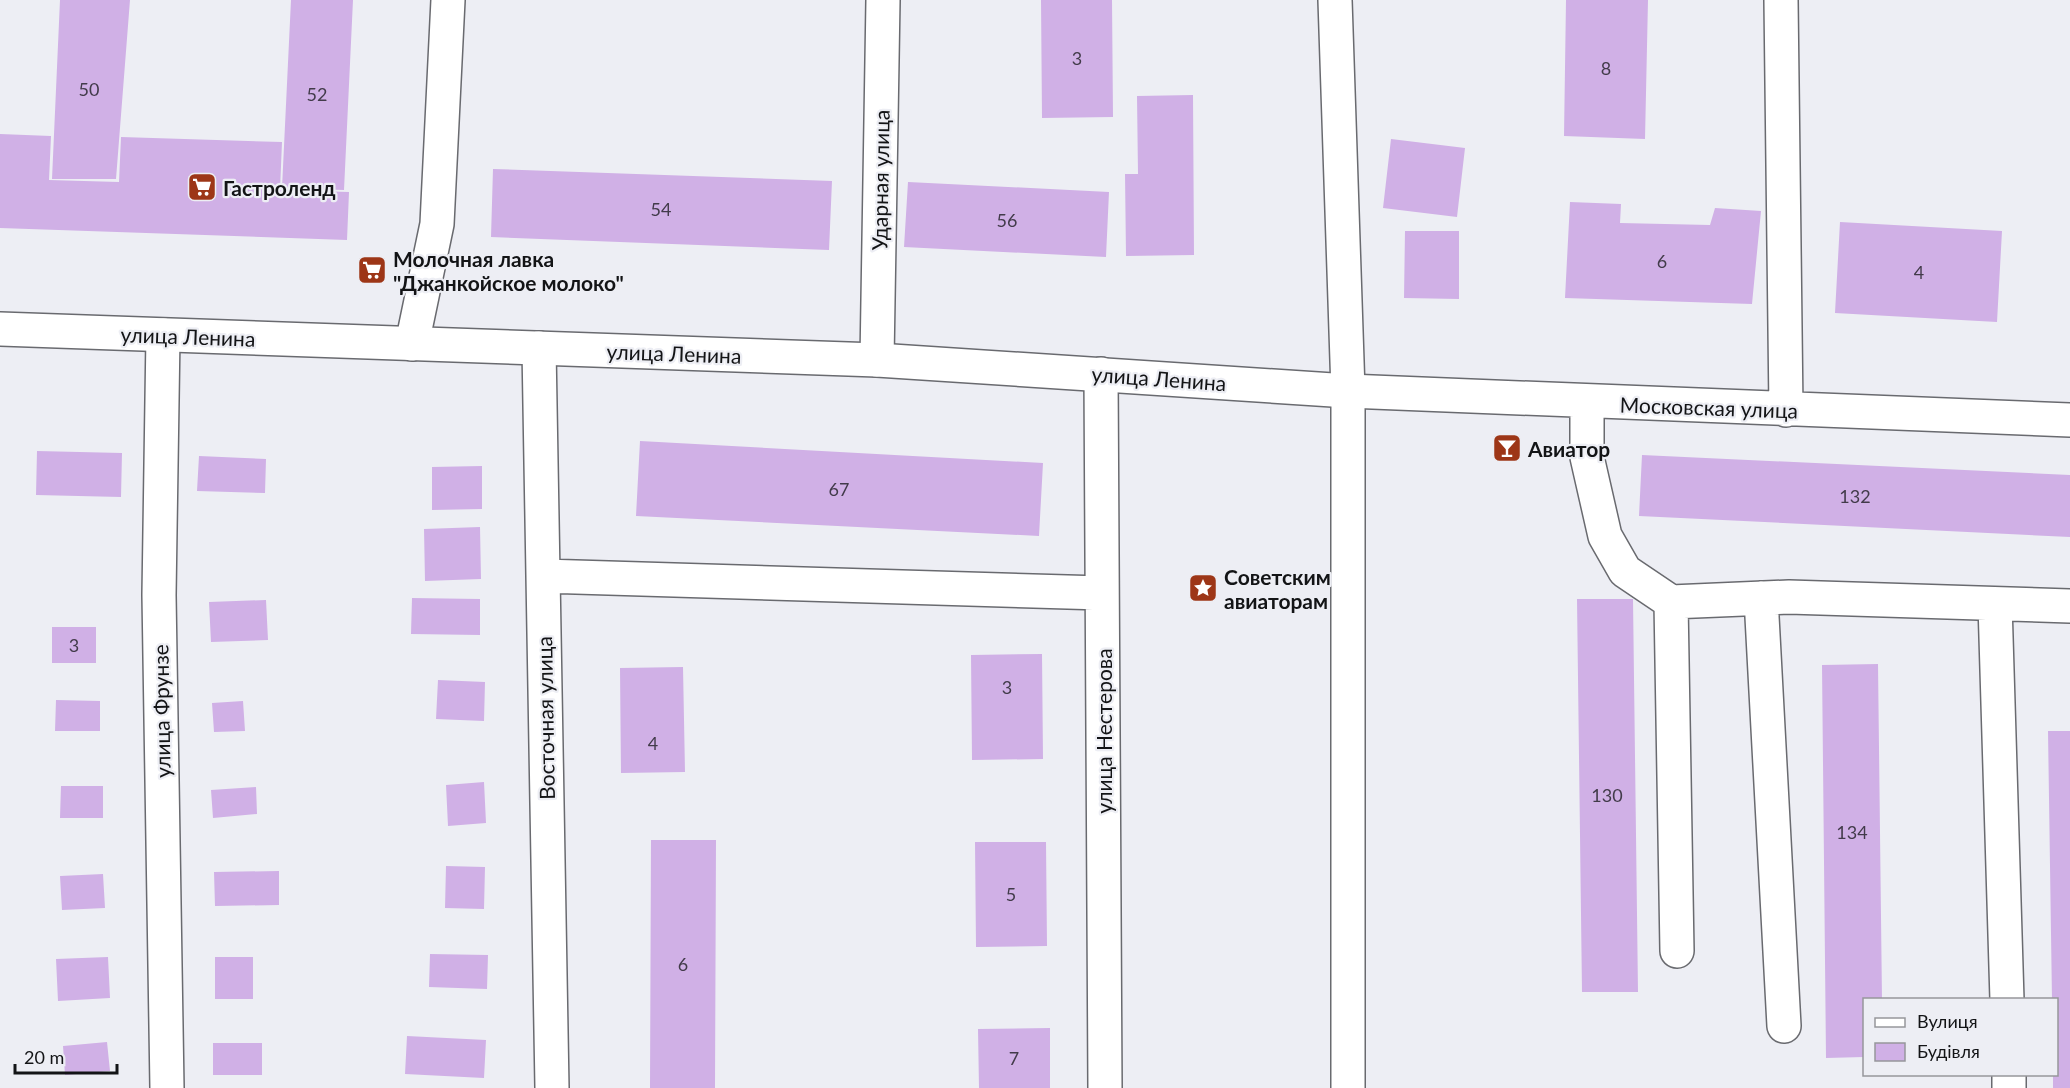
<svg xmlns="http://www.w3.org/2000/svg" width="2070" height="1088" font-family="Lato,sans-serif">
  <rect width="100%" height="100%" fill="#edeef4"/>
  <path fill="#d0b0e6" d="M60 0H130L116 179H52Z
    M291 0H353L344 190 282 188Z
    M1041 0H1112L1113 117 1042 118Z
    M1566 0H1648L1645 139 1564 136Z
    M1193 95 1194 255 1126 256 1125 174H1138L1137 96Z
    M0 134 51 136 49 180 119 182 121 137 282 142 280 190 349 192 347 240 0 228Z
    M1391 139 1465 148 1457 217 1383 208Z
    M493 169 832 181 829 250 491 237Z
    M908 182 1109 192 1106 257 904 247Z
    M1570 202 1621 204 1620 223 1710 225 1715 208 1761 211 1752 304 1565 298Z
    M1840 222 2002 231 1997 322 1835 313Z
    M1405 231H1459V299L1404 298Z
    M640 441 1043 463 1039 536 636 516Z
    M37 451 122 453 121 497 36 495Z
    M1642 455 2070 475V537L1639 516Z
    M199 456 266 459 265 493 197 491Z
    M482 466V509L432 510V467Z
    M480 527 481 579 425 581 424 529Z
    M412 598 480 599V635L411 634Z
    M1577 599H1633L1638 992H1582Z
    M266 600 268 640 211 642 209 602Z
    M52 627H96V663H52Z
    M1042 654 1043 759 972 760 971 655Z
    M1878 664 1882 1000H1864V1057L1826 1058 1822 665Z
    M683 667 685 772 621 773 620 668Z
    M438 680 485 682 484 721 436 719Z
    M56 700 100 701V731H55Z
    M243 701 245 731 214 732 212 703Z
    M2048 731H2070V1088H2053V1074H2056V1000H2052Z
    M484 782 486 823 448 826 446 785Z
    M61 786H103V818H60Z
    M256 787 257 814 213 818 211 790Z
    M651 840H716L715 1088H650Z
    M975 842H1046L1047 946 976 947Z
    M446 866 485 867 484 909 445 908Z
    M279 871V905L215 906 214 872Z
    M103 874 105 908 62 910 60 876Z
    M430 954 488 955 487 989 429 987Z
    M108 957 110 998 58 1001 56 959Z
    M215 957H253V999H215Z
    M1050 1028V1088H979L978 1029Z
    M407 1036 486 1040 484 1078 405 1074Z
    M107 1042 110 1071 65 1075 63 1046Z
    M213 1043H262V1075H213Z"/>
  <g fill="none" stroke-linecap="round" stroke-linejoin="round">
    <g stroke="#696a6f" stroke-width="36">
      <path id="minor" d="M1781 0 1786 410
        M163 335 159 595 167 1088
        M412 344 437 224 448 0
        M539 348 552 1088
        M877 360 883 0
        M1101 374 1105 1088
        M1348 391 2070 420
        M1587 403V457L1605 536 1625 571 1671 602 1789 597 2070 606
        M543 576 1102 593
        M1761 598 1784 1026
        M1671 602 1677 951
        M1995 604 2007 1000
        M2009 1074V1088"/>
    </g>
    <g stroke="#696a6f" stroke-width="36">
      <path id="major" d="M0 329 877 360 1348 391"/>
    </g>
    <g stroke="#696a6f" stroke-width="36">
      <path id="highway" d="M1335 0 1348 391V1088"/>
    </g>
    <use href="#minor" stroke="#fff" stroke-width="33"/>
    <use href="#major" stroke="#fff" stroke-width="33"/>
    <use href="#highway" stroke="#fff" stroke-width="33"/>
  </g>
  <defs>
    <g id="supermarket-square" transform="scale(1.5)"><rect x="-9" y="-9" width="18" height="18" rx="4" fill="#9d3617" stroke="#edeef4"/><path d="M-6-5.5h2.5l.6 2H6L4.5 2H-2.5L-4.4-4H-6ZM-1.5 3.2a1.3 1.3 0 1 0 .1 0ZM3 3.2a1.3 1.3 0 1 0 .1 0Z" fill="#fff"/></g>
    <g id="bar-square" transform="scale(1.5)"><rect x="-9" y="-9" width="18" height="18" rx="4" fill="#9d3617" stroke="#edeef4"/><path d="M-6-5H6L.8 .8V4.5H3.5V6h-7V4.5H-.8V.8Z" fill="#fff"/></g>
    <g id="sight-square" transform="scale(1.5)"><rect x="-9" y="-9" width="18" height="18" rx="4" fill="#9d3617" stroke="#edeef4"/><path d="M0-6L1.8-2.2L6-1.7L2.9 1.2L3.7 5.4L0 3.3L-3.7 5.4L-2.9 1.2L-6-1.7L-1.8-2.2Z" fill="#fff"/></g>
  </defs>
  <g fill-rule="evenodd">
    <use href="#supermarket-square" x="202" y="187"/>
    <use href="#supermarket-square" x="372" y="270"/>
    <use href="#bar-square" x="1507" y="448"/>
    <use href="#sight-square" x="1203" y="588"/>
  </g>
  <g text-anchor="middle" dominant-baseline="central" stroke-width="4.5" stroke-linejoin="round" paint-order="stroke">
    <g font-size="18" fill="#423b4a">
      <text x="1077" y="58">3</text>
      <text x="1606" y="68">8</text>
      <text x="89" y="89">50</text>
      <text x="317" y="94">52</text>
      <text x="661" y="209">54</text>
      <text x="1007" y="220">56</text>
      <text x="1662" y="261">6</text>
      <text x="1919" y="272">4</text>
      <text x="839" y="489">67</text>
      <text x="1855" y="496">132</text>
      <text x="74" y="645">3</text>
      <text x="1007" y="687">3</text>
      <text x="653" y="743">4</text>
      <text x="1607" y="795">130</text>
      <text x="1852" y="832">134</text>
      <text x="1011" y="894">5</text>
      <text x="683" y="964">6</text>
      <text x="1014" y="1058">7</text>
    </g>
    <g font-size="21" fill="#131416" stroke="#edeef4">
      <text transform="translate(880 180) rotate(-89)">Ударная улица</text>
      <text transform="translate(188 336) rotate(2)">улица Ленина</text>
      <text transform="translate(674 353) rotate(2)">улица Ленина</text>
      <text transform="translate(1159 378) rotate(4)">улица Ленина</text>
      <text transform="translate(1709 407) rotate(2)">Московская улица</text>
      <text transform="translate(161 711) rotate(-91)">улица Фрунзе</text>
      <text transform="translate(545 718) rotate(-91)">Восточная улица</text>
      <text transform="translate(1103 731) rotate(-90)">улица Нестерова</text>
    </g>
    <g font-size="21" font-weight="bold" fill="#131416" stroke="#edeef4" text-anchor="start">
      <text x="223" y="187">Гастроленд</text>
      <text x="393" y="258">Молочная лавка<tspan x="393" dy="24">"Джанкойское молоко"</tspan></text>
      <text x="1528" y="448">Авиатор</text>
      <text x="1224" y="576">Советским<tspan x="1224" dy="24">авиаторам</tspan></text>
    </g>
  </g>
  <rect x="1863" y="998" width="195" height="78" fill="#edeef4" stroke="#96979b" stroke-width="1.5"/>
  <rect x="1875" y="1018" width="30" height="9" fill="#ffffff" stroke="#96979b" stroke-width="1.5"/>
  <text x="1917" y="1028" font-size="18" fill="#131416">Вулиця</text>
  <rect x="1875" y="1043" width="30" height="18" fill="#d0b0e6" stroke="#96979b" stroke-width="1.5"/>
  <text x="1917" y="1058" font-size="18" fill="#131416">Будівля</text>
  <path d="M15 1064v9h102v-9" fill="none" stroke="#131416" stroke-width="3"/>
  <text x="24" y="1064" font-size="18" fill="#131416" stroke="#edeef4" stroke-width="4.5" paint-order="stroke">20 m</text>
</svg>
